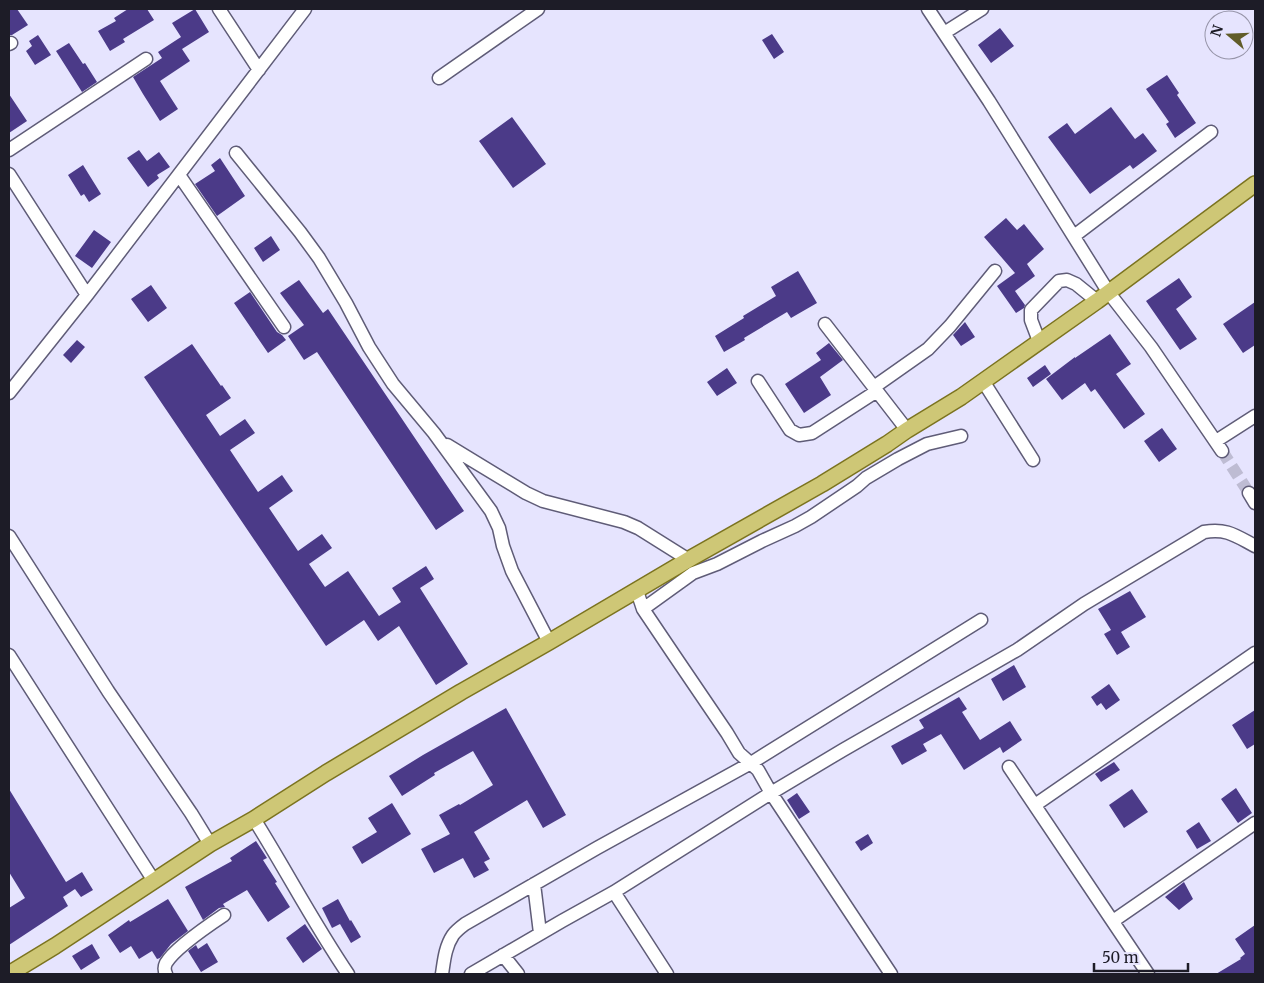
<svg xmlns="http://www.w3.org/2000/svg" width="1264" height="983" font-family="Merriweather,serif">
  <rect width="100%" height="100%" fill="#e6e4fe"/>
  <path fill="#4b3a88" d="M9 9H17L28 25 12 35H9Z
    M128 9H147L154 20 123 39 125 42 110 51 98 31 116 21 114 18Z
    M195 9 209 32 182 49 190 61 160 81 178 109 160 121 143 94 133 77 162 58 158 52 181 37 172 23Z
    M1000 28 1014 46 991 63 978 45Z
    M772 34 784 52 774 59 762 40Z
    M38 35 51 55 35 65 26 51 32 46 29 41Z
    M69 43 83 64 85 63 97 82 82 92 56 51Z
    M1167 75 1179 93 1177 95 1196 123 1175 138 1166 124 1169 122 1146 89Z
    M9 94 27 121 9 133Z
    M1111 107 1135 139 1143 133 1157 151 1133 169 1130 165 1090 194 1048 137 1067 123 1075 134Z
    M512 117 546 164 513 188 479 141Z
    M139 150 147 161 159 152 170 167 157 175 159 178 148 187 127 158Z
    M220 158 245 196 217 216 195 184 215 171 211 165Z
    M83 165 101 194 89 202 84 194 81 196 68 175Z
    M1006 218 1017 230 1024 224 1044 249 1027 264 1035 276 1015 291 1025 305 1024 308 1016 313 997 286 1015 273 984 237Z
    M94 230 111 242 92 268 75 256Z
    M271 236 280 250 263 262 254 248Z
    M798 271 817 303 791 318 787 312 744 338 745 340 724 352 715 336 744 318 743 316 776 296 771 287Z
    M1179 278 1192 297 1176 309 1197 339 1180 350 1146 301Z
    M299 280 323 313 328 309 464 511 436 530 317 352 304 360 288 336 304 325 280 293Z
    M151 285 167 308 148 322 131 299Z
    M250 292 277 332 282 335 286 340 268 353 234 303Z
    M1255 302V345L1243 353 1223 324Z
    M965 322 975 337 961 346 953 335Z
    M1110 334 1131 364 1116 374 1145 414 1124 429 1095 389 1091 392 1085 383 1062 400 1046 379 1075 357V358Z
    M77 340 85 347 71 363 63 355Z
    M829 343 843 360 820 377 831 395 804 413 785 384 821 360 816 353Z
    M192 344 221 386 222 385 231 398 206 415 220 436 245 419 255 433 230 450 258 492 282 475 293 491 269 508 298 551 322 534 332 548 309 564 325 587 348 571 379 616 401 602 392 588 426 566 434 579 420 588 468 664 436 685 399 626 378 641 364 620 326 646 144 377Z
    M1045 365 1051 374 1033 387 1027 378Z
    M727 368 737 383 717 396 707 382Z
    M1162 428 1177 449 1159 462 1144 441Z
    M1130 591 1146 617 1121 632 1130 647 1117 655 1104 634 1111 630 1098 609Z
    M1014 665 1026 687 1003 701 991 679Z
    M1109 684 1120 700 1106 710 1101 703 1097 706 1091 697Z
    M959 697 967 709 962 712 980 740 1010 721 1022 740 1003 753 1000 747 964 770 941 734 923 744 927 751 902 765 891 746 924 728 919 720Z
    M506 708 566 815 543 828 527 800 474 832 490 859 484 862 489 870 474 878 463 858 434 873 421 849 450 834 439 815 459 804 460 805 493 785 473 751 434 773 435 775 402 796 389 776 423 755Z
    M1255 710V744L1247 749 1232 725Z
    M1114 762 1120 770 1101 782 1095 774Z
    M1236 788 1252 813 1238 823 1221 799Z
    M9 789 66 882 82 872 93 890 81 897 75 889 63 897 68 906 9 945V908L25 898 9 872Z
    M1132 789 1148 812 1124 828 1109 805Z
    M797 793 810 812 799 819 787 800Z
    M392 803 411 834 362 864 352 847 377 832 368 818Z
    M1199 822 1211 841 1197 849 1186 831Z
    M868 834 873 843 861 851 855 842Z
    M256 841 267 858 263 860 277 882 275 883 290 907 268 922 247 890 223 904 225 907 219 908 203 920 185 887 232 861 230 858Z
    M1184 882 1193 899 1179 910 1165 897Z
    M168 899 188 931 171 944 160 958 157 959 152 951 139 959 131 946 120 953 108 935 129 920 130 922Z
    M338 899 350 921 351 920 361 937 351 943 340 924 332 928 322 908Z
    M305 924 322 949 303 963 286 938Z
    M1255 925V974H1216L1241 959 1240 958 1245 954 1235 939Z
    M207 943 218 962 201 972 188 951 196 945 198 949Z
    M92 944 100 958 81 970 72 956Z"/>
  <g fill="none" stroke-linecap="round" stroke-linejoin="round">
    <path stroke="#bebcd3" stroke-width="12" stroke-dasharray="12 6" stroke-linecap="butt" d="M1222 451 1249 493"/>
    <g stroke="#5f5c77" stroke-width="15">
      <path id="minor" d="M219 9 259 70
        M928 9 989 101 1109 293 1151 347 1222 451
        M944 33 982 9
        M9 44 11 43
        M439 78 538 9
        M9 150 146 59
        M236 153 300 232 319 258 346 303 369 347 393 384 434 433 491 511 499 528 503 546 512 571 549 642
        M9 174 87 295
        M179 175 284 327
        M1074 236 1211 132
        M825 324 907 430
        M1039 341 1031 320V310L1059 281 1067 280 1076 284 1097 301
        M758 381 790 430 799 435 812 433 877 391
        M983 381 1033 460
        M874 387 928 349 950 326 995 271
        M9 393 87 295 305 9
        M1216 441 1255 416
        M447 445 526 493 543 501 624 522 638 528 689 560
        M1249 493 1255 503
        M9 536 108 691 191 813 210 844
        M637 591 643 609 674 655 727 733 739 753 758 770 771 793 891 974
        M643 609 693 573 717 564 762 541 795 526 811 517 857 486 866 478 898 459 927 444 961 436
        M9 655 154 881
        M1009 767 1148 974
        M1035 805 1255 653
        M254 819C286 870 314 924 348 974
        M534 884 540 933
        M614 892 667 974
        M1113 921 1255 823
        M503 955 518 974
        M166 974C164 970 164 967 166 963 175 948 209 925 224 915
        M442 974C444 961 445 947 453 935 456 931 461 927 465 924L597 848 751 763 981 620
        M471 974 562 921 614 892 771 793 843 750 1017 650 1084 604 1204 532C1227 528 1236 536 1255 546"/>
    </g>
    <g stroke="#7b731f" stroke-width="18">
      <path id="major" d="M9 974 55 946 210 844 254 819 326 773 461 692 549 642 693 557 822 484 887 444 907 430 961 397 1097 301 1255 184"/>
    </g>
    <use href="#minor" stroke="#fff" stroke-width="12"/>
    <use href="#major" stroke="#cec776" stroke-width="15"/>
  </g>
  <rect width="1264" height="983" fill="none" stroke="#1d1c27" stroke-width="20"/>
  <g transform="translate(1229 35) rotate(289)"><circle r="24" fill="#e6e4fe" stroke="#9694a8"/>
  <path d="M0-4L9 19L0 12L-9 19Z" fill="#615c29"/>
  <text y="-8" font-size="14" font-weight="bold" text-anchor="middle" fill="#1d1c27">N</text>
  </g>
  <path d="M1094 963v8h94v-8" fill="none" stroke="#1d1c27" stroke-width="2.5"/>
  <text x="1102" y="963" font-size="15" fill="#1d1c27" stroke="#e6e4fe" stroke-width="4" paint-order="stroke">50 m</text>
</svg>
